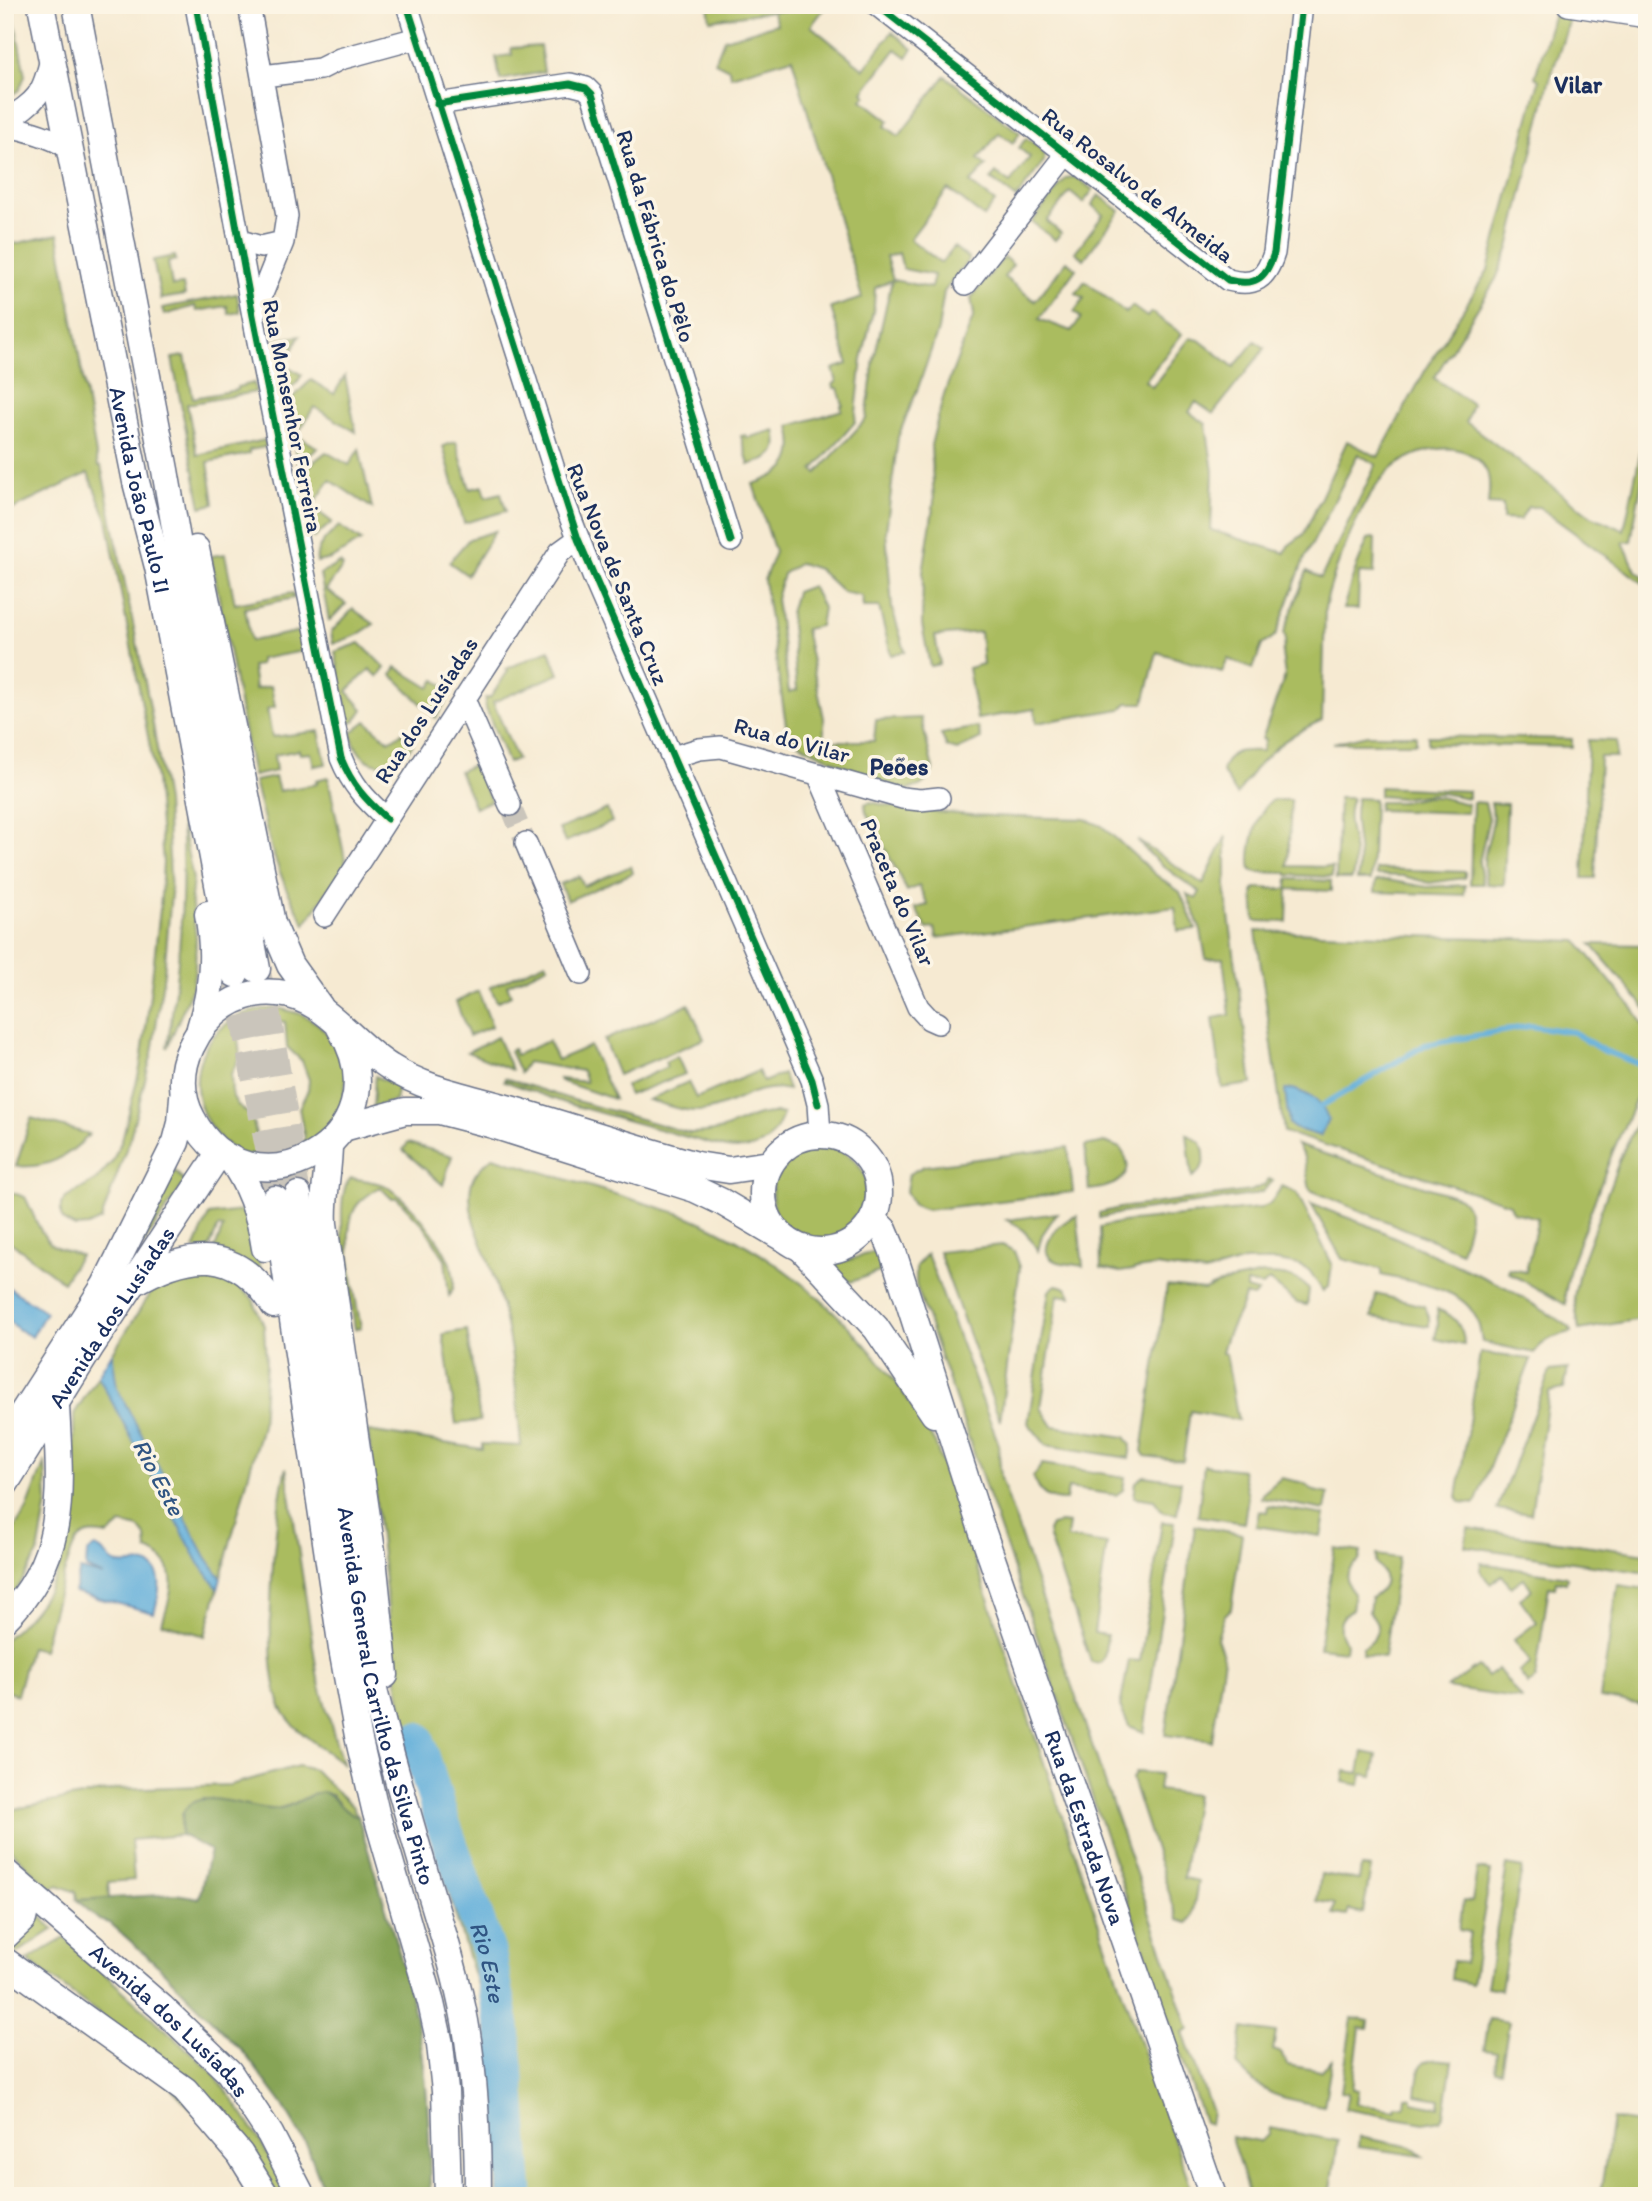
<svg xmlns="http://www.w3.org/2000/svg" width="1652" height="2201" font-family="Itim,sans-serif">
  <rect width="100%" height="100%" fill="#fcf5e5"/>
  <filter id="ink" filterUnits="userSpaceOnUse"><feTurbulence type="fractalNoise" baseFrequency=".0143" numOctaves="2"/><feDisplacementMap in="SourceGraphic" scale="14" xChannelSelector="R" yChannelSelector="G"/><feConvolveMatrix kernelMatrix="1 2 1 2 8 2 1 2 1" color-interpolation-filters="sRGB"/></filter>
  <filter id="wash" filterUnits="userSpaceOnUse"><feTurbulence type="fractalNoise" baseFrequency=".00686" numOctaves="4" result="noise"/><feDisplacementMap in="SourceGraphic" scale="28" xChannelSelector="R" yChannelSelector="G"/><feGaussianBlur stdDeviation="1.57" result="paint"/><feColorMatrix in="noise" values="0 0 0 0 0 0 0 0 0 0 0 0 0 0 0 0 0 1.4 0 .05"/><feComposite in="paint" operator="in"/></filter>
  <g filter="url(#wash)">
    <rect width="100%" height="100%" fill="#f6ead2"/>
    <path fill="#aabc5f" stroke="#62765e" stroke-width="2" fill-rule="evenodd" d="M5 5H12L25 76 19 90 5 99Z
      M708 5H771L773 11H792L790 5H827L811 26 864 69 892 32 913 49 907 57 896 49 863 92 866 95 862 100 889 121 885 126 899 136 945 76 1020 133 1013 143 999 133 978 159 986 166 970 183 995 202 984 217 948 189 910 239 941 263 954 247 969 259 944 292 938 330 918 388 898 437 886 531 892 608 905 651 891 655 879 607H863L862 596 843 592 818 569 800 563 783 574 776 599 789 692 797 690 790 613 796 592 812 586 823 608 820 626 805 629 824 718V741H874L876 720 921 718 933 769C929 781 922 787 909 789 893 791 807 748 788 738L764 580 775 552 753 484C786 474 799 461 790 426L842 410 841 406 843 405 838 388H834L833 384 837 382 833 369 848 364 831 308 862 298 792 58 731 76 729 69 715 62 724 39 777 24 772 11 710 20ZM899 253 903 269 934 275 931 288 893 280 886 257ZM892 280 874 359 866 419 817 473 813 470 855 422 862 359 874 307 875 288Z
      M1554 13H1572L1549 82 1509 248 1496 279 1434 378 1472 404 1466 422 1591 516 1624 530 1647 422V451L1631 541 1623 542 1636 571 1647 579V586L1539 507H1528L1520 520 1503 519V505L1488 504C1489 494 1491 482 1487 472 1467 432 1406 450 1384 476 1360 502 1332 574 1325 608L1322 720C1280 739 1262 756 1237 795L1222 771C1229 749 1241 750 1262 751L1265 740 1262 739 1285 676 1282 653 1286 640 1284 632 1307 571 1321 578 1376 465 1358 454 1303 562 1276 635 1262 645 1253 669 1228 659 1222 672 1157 652 1144 703H1127L1121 709 1036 723 1035 709 977 719 968 668 983 664 980 632 935 636 940 664 930 666 922 625 923 572 934 502 931 445 944 394 974 315 971 298 1004 257 1013 265 1004 277 1035 301 1067 261 1076 269 1039 319 1071 331 1081 318 1074 312 1084 298 1076 293 1085 281 1126 313 1132 306 1147 317 1151 312 1182 334 1145 381 1152 387 1190 338 1199 340 1234 367 1255 341 1265 348 1213 414 1196 402 1189 412 1206 424 1213 471 1211 530 1285 553 1288 546 1304 534 1347 441 1378 457 1425 371 1488 270 1539 80 1535 77Z
      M540 46 544 72 500 80 496 57 512 55 511 48Z
      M1026 138C1035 144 1046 149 1044 161L1016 198 991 179 996 173 1010 183 1030 157 1019 148Z
      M1073 177 1079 179 1093 190 1083 203 1070 192 1047 221 1061 233 1055 240 1032 222 1066 178Z
      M1099 195 1120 211 1084 259 1075 252 1103 215 1092 205Z
      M58 234 98 466H101L150 707 166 801 171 894 164 973 152 1053 130 1138 101 1220 88 1226 75 1227 65 1222 61 1216V1204L66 1198 96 1180 112 1162 122 1140 140 1068 147 1020 160 909 163 863 156 779 107 519 88 473 9 511 5 506V246Z
      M175 256 176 260 168 262 172 286 183 285 185 295 161 299 153 260Z
      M237 294 240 312 229 314 227 306 197 311 195 306 164 315 162 308Z
      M300 336 284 364 302 375C297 382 293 390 283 387L274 340Z
      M185 356 193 398 237 390V387L254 383 256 392 187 404 197 455 265 440 266 447 249 450V454L208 462 214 504 201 507 172 358Z
      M345 376 356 432 314 407 297 435 318 448 298 464 287 408 292 398 311 380 334 394Z
      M775 430C781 456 771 457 749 465L741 436 746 435 747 438Z
      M456 442 470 489 483 486 486 497 501 493 506 511 464 523 443 446Z
      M359 449 372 508 330 480 312 507 332 522 314 538 312 536 301 476 312 463 326 452 349 465Z
      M339 526 361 541 331 559 317 562C314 547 329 536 339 526Z
      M495 531 467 575 449 562 469 539Z
      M1373 538 1375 539 1374 574 1359 573 1358 609H1343L1354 573 1368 539Z
      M225 554 235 604 293 593 294 598 245 608 251 641 301 631 304 651 260 659V665L252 666 255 689 271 686 275 707 267 709 272 737 319 731 326 764 314 766 311 753 300 754 299 750 274 755 276 771 253 776 211 556Z
      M340 563 343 566 326 590 346 604 329 621 320 574Z
      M353 609 374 624 357 635 333 644 331 632Z
      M360 643 385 668 378 677 370 669 347 691 363 709 355 721 349 722 335 652Z
      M549 650 559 674 493 702 517 759 508 763 485 706V698H490L508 671 506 669Z
      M396 667 430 688 435 680 452 691 436 718 392 675Z
      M366 721 389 741 402 733 413 744C392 774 359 770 351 733Z
      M978 727 981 739 957 750 947 747 941 734Z
      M1367 735H1416V743H1333Z
      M1428 736 1572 739V747L1428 744Z
      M1588 740 1617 741 1616 757H1600L1595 878H1583Z
      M475 764 491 801 475 808 459 771Z
      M275 777 279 791 317 784 316 780 328 777 346 864 305 924 286 888 272 851 254 781Z
      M1379 787 1468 791V798L1441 793 1401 798 1379 796Z
      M1426 797H1439L1468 804 1467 813 1378 810 1379 802H1401Z
      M1339 798H1352C1341 825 1361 847 1352 879H1336Z
      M1357 798 1374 799 1371 880H1357C1364 852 1350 826 1357 798Z
      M1273 800H1291L1288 866 1332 867V877L1288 875 1287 873 1256 872 1251 870C1247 853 1257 808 1273 800Z
      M870 802C941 817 1012 817 1085 819L1102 826 1156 875 1180 892 1196 929 1178 931 1175 907 937 938 935 928 927 929 915 908 928 905 919 886 907 891 866 812 865 804Z
      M1473 802 1485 803 1489 818 1479 863 1483 884H1470Z
      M1491 803 1507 804 1504 885 1487 884C1476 851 1499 832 1491 803Z
      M607 809 612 822 565 842 559 829Z
      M181 821 193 879 191 898 196 937 195 969 192 988 167 1048C179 972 186 897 181 821Z
      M1226 836V894L1252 1084 1222 1088 1213 1018 1230 1015 1223 958 1206 959 1201 931 1187 894 1196 899 1200 892C1176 876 1155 862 1137 840L1203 884Z
      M631 866 633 873 567 901 560 884 579 876 584 886Z
      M1376 869 1465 872V878L1429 883 1403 876 1376 875Z
      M1288 879 1331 881V891L1288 889 1287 922 1255 921 1253 891 1256 888 1287 889Z
      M1387 880 1427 887 1465 885 1464 895 1375 892 1376 881Z
      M1256 931 1577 941 1635 1011 1647 1033V1075L1613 1151 1571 1264 1565 1294 1566 1305 1508 1272 1509 1269 1526 1272 1538 1218 1513 1212 1510 1204 1284 1132Z
      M1591 944 1647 945V1010Z
      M546 962 548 966 507 985 511 995 497 1002 490 987Z
      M478 991 492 1026 469 1036 456 1002Z
      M689 1004 704 1039 618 1075 604 1040Z
      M263 1009H282L301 1014 318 1024 332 1039 347 1075 341 1114 299 1155C285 1155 250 1158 240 1153 190 1127 180 1056 228 1023 238 1015 250 1012 263 1009ZM269 1020 285 1022 287 1047 302 1061 309 1080 308 1090 299 1108 305 1140 276 1148 259 1147 252 1117 237 1104 232 1095 231 1074 240 1056 237 1030 250 1023Z
      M497 1037 512 1070 467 1052Z
      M548 1041 557 1060 590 1046 614 1099 560 1081 559 1079 586 1082 582 1071 527 1062 520 1073 510 1051 513 1049 516 1055Z
      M677 1056 685 1074 629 1095 625 1086 667 1067 665 1062Z
      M758 1071 763 1082 783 1074 788 1090C756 1083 738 1104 708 1110 688 1114 667 1105 648 1100L688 1082 696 1098Z
      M375 1076 398 1086 395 1101 373 1107Z
      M505 1078 566 1098 689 1133C701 1133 712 1132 723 1129 743 1122 762 1109 783 1114 773 1144 757 1152 726 1148L565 1103 504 1081Z
      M1647 1101V1318L1579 1330 1574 1297 1580 1267 1621 1156Z
      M31 1118 89 1134V1135C68 1157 47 1169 16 1166Z
      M1187 1134 1201 1143C1207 1156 1205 1170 1192 1177Z
      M1105 1142 1120 1148C1141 1177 1114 1187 1089 1190L1085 1146Z
      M408 1143 452 1156 443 1185 403 1150Z
      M1297 1145 1460 1198C1477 1212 1466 1233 1461 1252L1310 1190 1304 1157Z
      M772 1194a48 48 0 1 1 96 0a48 48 0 1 1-96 0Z
      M1068 1147 1073 1192 927 1210 913 1205 906 1191 909 1174 924 1166Z
      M493 1157 687 1216C797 1261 876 1341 935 1443L1116 1974 1194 2196H498L494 2087 483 2005 418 1792 395 1670 368 1431 482 1449V1444L521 1446C517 1400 514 1353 502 1308 498 1291 493 1274 487 1257 479 1235 470 1220 470 1196 470 1176 479 1168 493 1157Z
      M175 1171 185 1182 129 1265Z
      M351 1178C362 1180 374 1181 384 1185 409 1197 472 1271 449 1296L445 1259 424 1226 397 1198H391L380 1187C372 1192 364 1197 358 1204 338 1228 356 1298 361 1328L355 1329C351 1301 330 1194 351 1178Z
      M1269 1179 1273 1181 1262 1192 1253 1195 1121 1213 1099 1218V1213L1120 1208 1251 1191 1264 1185Z
      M1282 1186 1297 1193 1332 1264 1329 1286 1323 1291 1309 1270 1299 1265 1278 1261H1244L1205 1273 1156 1266 1120 1272 1101 1268 1100 1227 1122 1222 1260 1208 1270 1204Z
      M7 1191 25 1197C32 1210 41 1238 53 1245 61 1250 71 1252 80 1255L63 1282 5 1238V1192Z
      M1311 1204 1370 1226 1505 1287 1570 1327 1571 1332C1555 1336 1544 1339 1534 1353L1482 1342C1480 1331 1479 1320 1472 1311 1457 1287 1407 1281 1381 1275V1269L1342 1259Z
      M249 1210 262 1277 214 1250 223 1228 218 1227 209 1249H194L209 1215Z
      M1057 1213 1042 1235 1038 1251C1029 1236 1023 1227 1007 1220Z
      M1077 1216 1083 1266C1075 1264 1063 1264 1055 1261 1033 1251 1060 1220 1077 1216Z
      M1002 1245 1014 1251 1020 1267 1000 1421 939 1252Z
      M882 1249 888 1269 850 1282 827 1262 849 1260Z
      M927 1254 998 1442 1001 1478 1189 2029 1183 2032 1212 2112 1210 2124 1204 2122 916 1285V1266Z
      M203 1272 232 1281 253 1299 264 1326 266 1363 262 1425 205 1636 162 1623C171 1595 183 1564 147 1550L146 1537 139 1528 121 1524 108 1535C96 1533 87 1531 77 1541 68 1550 48 1632 43 1650L30 1647 17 1695 5 1691V1639C67 1588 74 1535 69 1460L74 1455V1414L152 1291C166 1278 184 1273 203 1272Z
      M1263 1274C1279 1274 1299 1275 1309 1290L1307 1305 1297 1303 1269 1280 1263 1286 1246 1283V1289L1258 1292 1253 1297 1245 1295C1241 1316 1226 1328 1222 1353L1226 1354 1238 1420 1190 1411 1183 1461 1145 1456 1142 1451 1167 1286 1204 1290 1224 1282Z
      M1056 1285C1065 1286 1069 1289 1071 1297L1058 1295 1041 1408 1053 1426 1125 1437 1131 1445 1129 1458 1046 1445 1028 1423 1049 1291Z
      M1376 1294 1424 1306 1429 1317V1326L1372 1317Z
      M1437 1309C1454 1316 1464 1325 1464 1345L1435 1339 1438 1325Z
      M467 1330 480 1421 456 1424 443 1334Z
      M1480 1353 1531 1359 1475 1504 1461 1502 1457 1497Z
      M1568 1369 1564 1389 1549 1392 1531 1514 1497 1509 1550 1371Z
      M45 1461 47 1503 38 1554 5 1609V1543L27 1509Z
      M1042 1464 1125 1477 1123 1490 1116 1495 1068 1488 1066 1500C1047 1500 1040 1494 1033 1477Z
      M1204 1465 1242 1470 1248 1496 1244 1523 1198 1516Z
      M286 1468 318 1679 342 1763C323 1748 298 1734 285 1714 259 1676 274 1514 286 1468Z
      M1144 1476 1181 1481 1177 1514 1163 1512 1154 1500 1134 1497 1136 1482Z
      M1281 1478 1304 1483 1314 1491 1328 1494 1325 1510 1261 1498 1262 1494Z
      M1268 1506 1325 1515 1321 1536 1256 1526 1259 1511 1267 1512Z
      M1162 1522 1175 1523 1144 1732 1129 1726 1120 1707 1129 1660 1140 1661Z
      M1059 1523 1069 1524 1067 1538 1107 1544 1094 1633 1107 1635 1104 1659 1100 1663 1091 1662 1049 1538 1048 1531 1051 1525Z
      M1195 1526 1242 1534 1231 1609 1224 1616 1217 1638 1224 1658 1212 1741 1165 1735Z
      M1468 1528 1647 1554V1573L1465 1546Z
      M1335 1548 1361 1552 1359 1561C1345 1568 1343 1583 1354 1594L1352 1610C1338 1617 1336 1631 1346 1643L1345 1651 1319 1648Z
      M1377 1555 1398 1558 1384 1657 1362 1654 1363 1647C1379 1639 1382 1624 1369 1612L1371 1598C1387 1590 1389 1575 1376 1563Z
      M1481 1563 1567 1577 1566 1583 1556 1581 1555 1587 1549 1586 1535 1679 1528 1684 1519 1672 1531 1663 1514 1640 1537 1622 1520 1599 1532 1590 1524 1578 1511 1587 1502 1575 1490 1584 1480 1570Z
      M1618 1585 1647 1589V1683L1643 1705 1600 1698Z
      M1478 1666 1487 1677 1498 1669 1521 1699 1447 1688Z
      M1363 1752 1377 1755 1373 1776 1362 1774 1360 1785 1343 1782 1345 1771 1359 1773Z
      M298 1766 314 1770 352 1806 358 1816 346 1814 332 1795 314 1793 294 1804 273 1810 202 1799 182 1814 181 1835 131 1840 134 1880 108 1882 109 1898 77 1900 76 1892 58 1885 51 1889 5 1844V1811L116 1789 230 1785Z
      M1136 1772 1160 1774 1158 1790 1196 1795 1183 1878 1198 1881 1192 1917 1188 1923 1178 1920 1132 1779Z
      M1507 1865 1522 1868 1501 1989 1487 1987Z
      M1361 1867 1371 1868 1363 1913 1349 1910 1347 1916 1333 1914 1335 1904 1317 1901 1321 1874 1359 1880Z
      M1477 1869 1491 1871 1472 1984 1451 1979 1453 1961 1465 1963 1470 1932 1459 1930 1463 1901 1472 1902Z
      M36 1913 54 1929 17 1953 6 1946Z
      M65 1938 211 2071C242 2110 268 2151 290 2196H277L98 2013 27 1960Z
      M1352 2018 1369 2021 1368 2029 1360 2028 1352 2089 1358 2090 1356 2104 1395 2110 1396 2106 1405 2107 1406 2097 1412 2098V2102L1439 2107 1440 2099 1416 2095C1420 2065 1417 2055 1452 2061L1444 2114 1440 2120 1424 2123 1345 2109 1348 2093 1341 2092Z
      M1489 2019 1509 2022 1501 2071 1495 2070 1497 2052 1484 2050Z
      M1243 2028 1276 2033 1273 2050 1282 2053 1287 2065 1321 2071 1332 2060 1324 2106C1285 2099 1263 2097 1237 2065Z
      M1612 2119 1647 2124V2196H1600Z
      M1270 2128 1338 2141 1330 2196H1249L1231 2137 1259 2142 1269 2135Z
      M1359 2137 1412 2147 1423 2156 1358 2147Z"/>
    <path fill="#87a456" stroke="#516a5a" stroke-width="2" d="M323 1792C340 1798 338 1811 358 1816 380 1893 409 1972 422 2050 429 2099 430 2147 430 2196H326L308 2148 283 2105 245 2054 153 1961 110 1923 99 1920 77 1900 176 1894 199 1898 210 1850 181 1835C181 1828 181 1819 183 1813 194 1784 250 1809 271 1809 291 1810 305 1794 323 1792Z"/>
    <path fill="#61aeda" stroke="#3e6e9c" stroke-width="2" d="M1293 1089C1312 1096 1322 1099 1328 1120L1320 1136 1294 1128 1289 1124 1285 1090Z
      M5 1285 46 1312 32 1337 19 1330 5 1318Z
      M112 1353 117 1388 206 1557 221 1578 218 1589 199 1563 98 1376Z
      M95 1547C105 1550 108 1560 117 1563 126 1567 131 1563 139 1563 168 1564 159 1596 154 1613L74 1592 80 1570 104 1576 86 1568 87 1552Z"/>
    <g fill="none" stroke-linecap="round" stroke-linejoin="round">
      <path stroke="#61aeda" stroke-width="6" d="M1323 1105 1425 1045 1530 1026 1573 1032 1602 1050 1639 1064"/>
      <path stroke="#61aeda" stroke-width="35" id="s1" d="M417 1739 440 1815 488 1951 503 2027 516 2196"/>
    </g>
  </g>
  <g filter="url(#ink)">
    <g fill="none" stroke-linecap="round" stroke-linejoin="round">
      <path stroke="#cac5bb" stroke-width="21" stroke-dasharray="21 10" stroke-linecap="butt" d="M510 805 526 843"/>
      <path stroke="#cac5bb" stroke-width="26" stroke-dasharray="26 13" stroke-linecap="butt" d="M258 973 269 1020 298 1195
        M235 977 268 1148 275 1199"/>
      <g stroke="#687087" stroke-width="24">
        <path id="minor" d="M196 5 253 316 341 758C352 785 365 799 387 819
          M249 5 287 216 283 242 254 314
          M407 5 565 504 593 576 812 1080 818 1104 820 1134
          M877 5 1228 280C1255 287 1266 279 1274 253L1302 5
          M1568 5 1647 17
          M263 76 320 69 340 59 417 38
          M437 104 570 84 586 88 592 94 731 541
          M5 121C37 100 42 97 51 59
          M5 126C29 130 49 136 69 148
          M241 241 261 247 283 242
          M966 284 1067 154
          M464 699 510 805
          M673 757 699 749 721 747 902 798 920 800 939 798
          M818 774 918 1007 929 1019 938 1023
          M526 843 581 974
          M324 916 560 552 578 539"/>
      </g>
      <g stroke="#687087" stroke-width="29">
        <g id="major">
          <path id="s2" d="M41 5 136 482 158 567 235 974"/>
          <path d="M76 5 165 470 196 648 257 969"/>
          <path d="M196 549 272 923 290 965 320 1007"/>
          <path d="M200 1028C212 988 216 955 208 914"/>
          <path d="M340 1028C409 1140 247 1226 192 1118 180 1096 180 1070 191 1047 207 1012 239 989 278 993 325 997 352 1044 390 1067 426 1090 469 1097 510 1109 572 1127 634 1148 697 1165L729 1170 770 1164"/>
          <path d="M343 1128 405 1111H439L493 1125 695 1189 722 1202 783 1238"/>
          <circle cx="821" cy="1193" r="58"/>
          <path d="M329 1144C329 1172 322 1197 324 1224L373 1558 385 1675"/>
          <path d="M230 1158C250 1185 260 1215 265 1248"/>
          <path id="s3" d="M298 1195 372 1682C388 1747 407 1812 426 1877 440 1924 456 1972 465 2021 475 2078 478 2137 478 2196"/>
          <path d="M275 1199 342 1649 358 1736 376 1813 431 2003 440 2044 445 2091 448 2196"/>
          <path id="s4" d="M873 1219 884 1230 892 1249 982 1530 1213 2196"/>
          <path d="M802 1249 876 1328 934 1414"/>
          <path d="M133 1283C188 1251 236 1244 274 1305"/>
          <path d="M5 1440 105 1285 176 1142 181 1123 183 1097"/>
          <path id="s5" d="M5 1484 90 1348 220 1152"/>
          <path d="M5 1619C69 1557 60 1487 56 1406"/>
          <path id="s6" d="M5 1872 161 2007 229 2072 270 2134 302 2196"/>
          <path d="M5 1936 23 1919 29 1893"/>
          <path d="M5 1961 185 2090 240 2154 266 2196"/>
        </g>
      </g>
      <use href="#minor" stroke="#fff" stroke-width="21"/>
      <use href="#major" stroke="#fff" stroke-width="26"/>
      <g stroke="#fcf5e5" stroke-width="11">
        <path id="cycleway" d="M196 5 253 316 341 758C352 785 365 799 387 819
          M407 5 578 539 785 1015 812 1080 818 1104
          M877 5 1228 280C1255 287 1266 279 1274 253L1302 5
          M437 104 570 84 586 88 592 94 731 541"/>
      </g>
      <use href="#cycleway" stroke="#00873e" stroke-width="7"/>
    </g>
  </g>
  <g text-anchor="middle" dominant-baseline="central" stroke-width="7" stroke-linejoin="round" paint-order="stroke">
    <g font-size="23" fill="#1b2f5e" stroke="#fcf5e5">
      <text transform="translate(1138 185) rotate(38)">Rua Rosalvo de Almeida</text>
      <text transform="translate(656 236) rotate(73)">Rua da Fábrica do Pêlo</text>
      <text transform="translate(293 416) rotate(79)">Rua Monsenhor Ferreira</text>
      <text stroke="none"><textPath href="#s2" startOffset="495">Avenida João Paulo II</textPath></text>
      <text transform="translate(618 574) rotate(68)">Rua Nova de Santa Cruz</text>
      <text transform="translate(426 710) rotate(-57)">Rua dos Lusíadas</text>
      <text transform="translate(792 740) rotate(15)">Rua do Vilar</text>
      <text transform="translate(898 892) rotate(67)">Praceta do Vilar</text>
      <text stroke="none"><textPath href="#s5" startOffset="198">Avenida dos Lusíadas</textPath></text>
      <text stroke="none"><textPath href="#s3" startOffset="509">Avenida General Carrilho da Silva Pinto</textPath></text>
      <text stroke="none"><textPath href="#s4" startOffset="646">Rua da Estrada Nova</textPath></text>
      <text stroke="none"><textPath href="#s6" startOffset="222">Avenida dos Lusíadas</textPath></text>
    </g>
    <g font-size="24" font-weight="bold" fill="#1b2f5e" stroke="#fcf5e5">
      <text x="1578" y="84">Vilar</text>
      <text x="899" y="766">Peões</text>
    </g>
    <g font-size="24" font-style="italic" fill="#305583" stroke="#fcf5e5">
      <text transform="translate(159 1477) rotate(62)">Rio Este</text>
      <text stroke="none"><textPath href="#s1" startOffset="234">Rio Este</textPath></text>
    </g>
  </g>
  <rect width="1652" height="2201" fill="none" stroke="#fcf5e5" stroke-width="28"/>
</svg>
